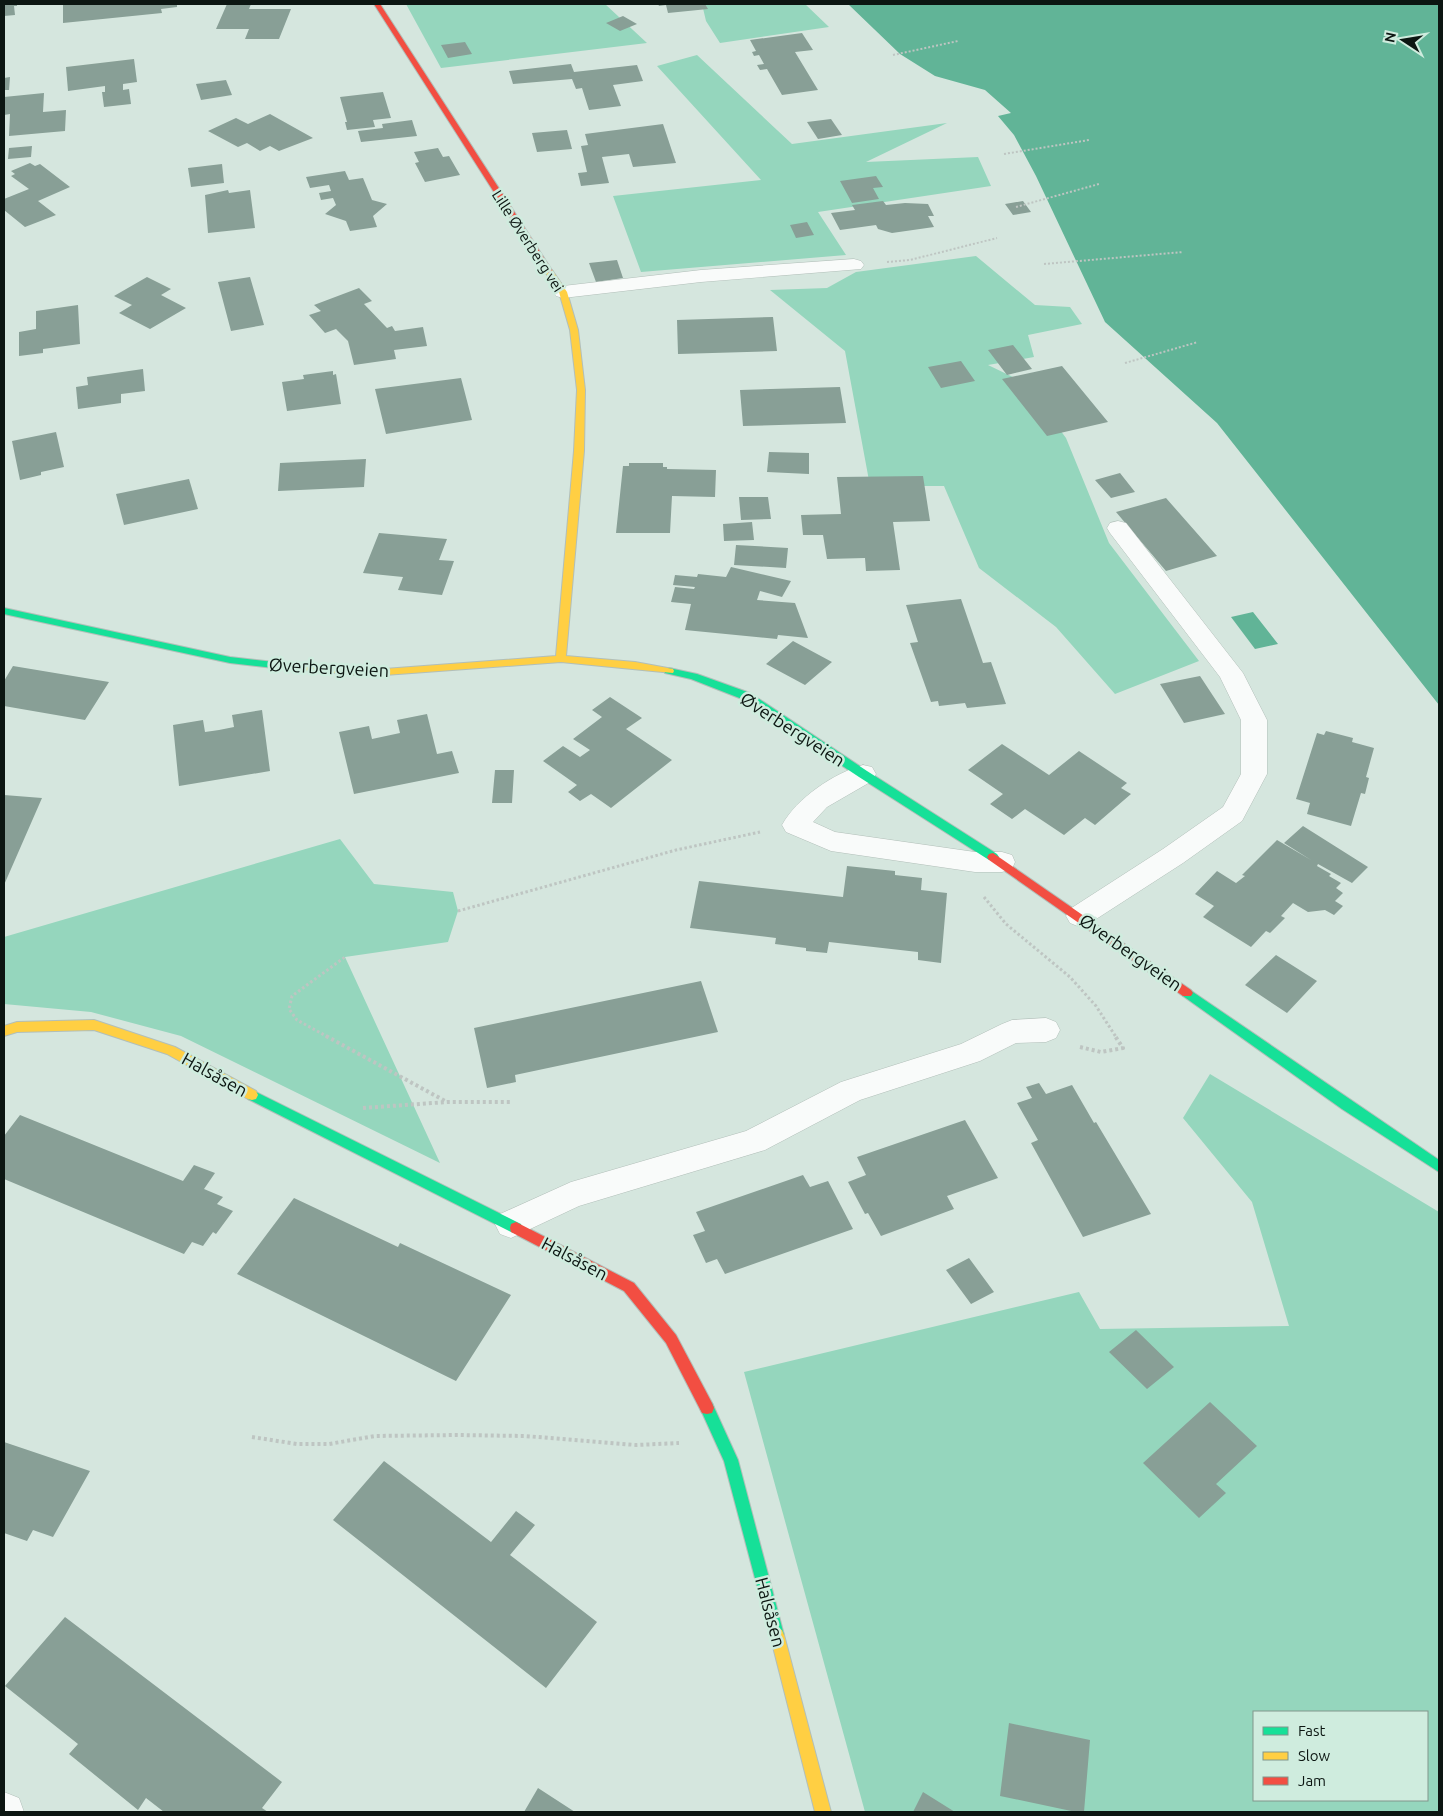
<svg xmlns="http://www.w3.org/2000/svg" width="1443" height="1816" font-family="Ubuntu,sans-serif">
  <rect width="100%" height="100%" fill="#d5e6de"/>
  <path fill="#95d6bd" fill-rule="evenodd" d="M406 4H605L647 43 441 68Z
    M702 4H805L829 27 720 43 706 21Z
    M697 55 792 144 947 123 866 162 978 157 991 186 818 212 846 255 641 272 613 196 761 180 657 66Z
    M976 256 1035 305 1070 307 1082 324 1028 335 1034 357 988 365 1025 383 1066 438 1109 543 1199 661 1115 694 1056 627 979 568 944 486H870L845 351 770 290 827 288 856 272Z
    M340 839 374 884 453 892 458 911 448 942 345 957 440 1163 181 1036 91 1012 4 1004V937Z
    M1210 1074 1439 1212V1812H865L744 1372 1079 1292 1100 1329 1289 1326 1252 1202 1183 1118ZM1254 1712H1427V1800H1254Z"/>
  <path fill="#61b497" d="M848 4H1439V705L1217 423 1105 322 1036 176 1014 135 998 116 1011 113 985 90 935 76 900 54Z
    M1253 612 1278 644 1255 649 1231 617Z"/>
  <path fill="#889f96" d="M4 4H17V6H14L15 15 4 16Z
    M63 4H177V7L161 9 162 13 63 23Z
    M227 4H251L249 9H291L279 39H245L249 29H216Z
    M658 4H705L708 9 668 13 666 5 659 6Z
    M623 16 637 24 620 31 606 23Z
    M802 33 813 50 795 52 818 90 782 95 767 69 760 70 757 65 764 64 759 55 754 56 752 52 756 51 750 40Z
    M465 42 472 54 448 58 441 45Z
    M134 59 137 82 123 84V90L129 89 131 104 104 107 102 92H105V86L68 91 66 67Z
    M571 64 574 72 637 65 643 81 613 85 621 106 589 110 582 88 576 89 572 79 513 84 509 71Z
    M10 77 9 90H4V78Z
    M226 80 232 95 201 100 196 84Z
    M383 92 391 118 373 120 375 127 347 130 345 122H347L340 97Z
    M44 93 43 112 66 110 65 131 9 136 10 114 4 115V97Z
    M270 114 313 138 279 151 270 146 260 151 247 143 238 147 208 131 236 118 248 124Z
    M831 119 842 135 818 139 807 122Z
    M412 120 417 136 361 142 358 131 383 128 382 124Z
    M663 124 676 163 633 167 629 154 602 157 609 183 581 186 578 173 587 172 581 146 588 145 585 134Z
    M567 130 572 149 537 152 532 133Z
    M32 146 31 157 8 159 9 148Z
    M438 148 443 157 449 156 460 175 425 182 415 163 419 162 414 152Z
    M30 163 35 166 40 164 70 187 38 201 56 215 25 227 4 210V199L29 189 11 176 15 174 11 171Z
    M222 164 224 183 191 187 188 168Z
    M345 171 349 180 363 178 372 200 387 204 373 216 377 227 350 231 346 221 325 214 336 205 333 198 321 200 319 193 331 191 329 185 310 188 306 177Z
    M876 176 883 187 873 188 879 199 852 203 840 181Z
    M228 190 229 193 250 190 255 228 208 233 205 195Z
    M883 201 886 205 905 203 928 204 934 216H928L934 227 892 233 878 229 876 225 840 230 831 213 855 210 852 205Z
    M1023 201 1031 212 1013 215 1005 204Z
    M807 222 814 235 796 238 790 225Z
    M617 260 623 278 596 282 589 263Z
    M147 277 171 289 161 295 186 308 150 329 119 313 132 305 114 296Z
    M250 277 264 325 231 331 218 282Z
    M359 288 372 301 364 304 387 328 392 326 395 331 423 327 427 346 394 350 396 359 354 365 348 341 336 329 325 333 309 315 321 311 314 305Z
    M78 305 80 344 43 349V353L19 356V332L36 329V311Z
    M773 317 777 351 678 354 677 320Z
    M1013 345 1032 369 1007 375 988 350Z
    M961 361 975 381 941 388 928 367Z
    M1062 366 1108 422 1047 436 1002 379Z
    M143 369 145 391 121 394V403L78 409 76 387 88 385 87 377Z
    M333 371V375L336 374 341 404 287 411 282 382 304 379 303 375Z
    M461 378 472 420 386 434 375 389Z
    M840 387 846 423 743 426 740 390Z
    M56 432 64 467 41 472V475L20 480 12 441Z
    M769 452 809 453V474L767 472Z
    M366 459 364 487 278 491 280 463Z
    M629 463H663V467H667V469L716 470 715 497 672 496 670 533H616L623 466H629Z
    M1120 473 1135 492 1111 498 1095 480Z
    M923 476 930 521 893 522 900 570 866 571 865 558 827 559 823 535H803L801 515 841 514 837 477Z
    M189 479 198 509 124 525 116 494Z
    M739 497H768L771 519 741 520Z
    M1166 498 1217 556 1166 571 1116 512Z
    M752 522 754 540 724 541 723 524Z
    M379 533 447 539 439 560 454 561 442 595 398 590 403 577 363 573Z
    M736 545 788 548 786 568 734 565Z
    M731 567 791 581 782 597 760 591 757 600 795 603 808 638 778 635 777 639 685 630 691 604 671 602 675 587 694 589 695 587 673 585 675 575 697 577 698 574 726 577Z
    M961 599 983 663 991 662 1006 704 967 708 965 703 939 706 938 701 931 702 910 643 918 642 906 605Z
    M793 641 832 662 805 685 766 664Z
    M13 666 109 682 85 720 4 706V681Z
    M1200 676 1225 714 1184 723 1160 684Z
    M610 697 642 718 626 729 672 760 611 808 591 794 580 801 568 792 577 785 543 761 563 746 580 757 590 750 573 739 602 717 592 710Z
    M262 710 270 771 179 786 173 725 203 720 205 732 219 730 234 727 232 715Z
    M427 714 437 754 452 751 459 773 354 794 339 732 369 726 372 739 400 733 397 720Z
    M1326 731 1353 738 1352 742 1374 748 1366 777 1369 778 1365 794 1361 793 1351 826 1307 814 1310 803 1296 799 1317 733 1324 735Z
    M1002 744 1049 775 1079 751 1127 783 1121 788 1131 794 1095 825 1085 818 1064 835 1025 809 1012 819 990 804 1003 794 968 770Z
    M495 770H514L512 803H492Z
    M4 795 42 798 4 885Z
    M1303 826 1368 867 1352 883 1318 864 1317 866 1331 874 1329 876 1341 883 1336 888 1343 893 1335 901 1343 906 1334 915 1325 910 1308 912 1293 903 1281 916 1285 918 1270 933 1266 931 1251 947 1203 917 1214 906 1195 894 1217 871 1236 883 1245 876 1242 875 1277 840 1311 860 1284 843Z
    M847 866 895 871V875L922 878 921 890 947 893 941 963 918 960V952L829 942 827 953 806 951V948L775 944 776 938 690 928 699 881 843 897Z
    M1276 955 1317 981 1287 1013 1245 985Z
    M701 981 718 1032 515 1075 516 1082 487 1088 474 1028Z
    M1039 1083 1046 1094 1072 1085 1094 1123 1096 1122 1151 1214 1083 1237 1031 1143 1038 1140 1017 1103 1032 1098 1026 1087Z
    M20 1115 183 1181 194 1165 215 1173 204 1189 223 1197 217 1204 233 1211 216 1234 213 1232 203 1246 192 1242 184 1254 4 1179V1136Z
    M965 1120 998 1178 947 1196 954 1209 881 1236 868 1213 865 1214 848 1182 866 1175 857 1157Z
    M803 1175 810 1187 828 1181 853 1229 725 1274 717 1259 706 1263 693 1235 705 1231 696 1212Z
    M294 1198 398 1247 400 1243 511 1295 456 1381 237 1274Z
    M969 1258 994 1292 971 1304 946 1270Z
    M1136 1330 1174 1367 1147 1389 1109 1352Z
    M1210 1402 1257 1446 1216 1484 1226 1493 1199 1518 1143 1463Z
    M4 1442 90 1471 53 1537 33 1530 27 1541 4 1533Z
    M384 1461 491 1542 516 1511 535 1525 510 1555 597 1622 546 1688 333 1520Z
    M65 1617 282 1782 262 1808 268 1812H164L146 1798 138 1810 69 1754 78 1744 5 1686Z
    M1009 1723 1090 1740 1084 1812H1076L1000 1796Z
    M538 1788 575 1812H524Z
    M923 1792 955 1812H913Z"/>
  <g fill="none" stroke-linecap="round" stroke-linejoin="round">
    <g stroke="#b2bfb9" stroke-width="1">
      <path id="lane" d="M854 259 861 261 864 265 861 269 701 282 563 298 556 296 553 292 556 288 563 286 701 270Z
        M1118 521 1126 523 1243 673 1267 720V774L1242 821 1183 863 1090 923 1080 927 1070 923 1066 916 1070 909 1163 849 1223 807 1241 774V720L1220 677 1110 533 1107 528 1110 523Z
        M863 765 872 767 876 774 872 781 827 807 813 822 835 832 975 852H1002L1012 855 1015 862 1012 869 1002 872H975L831 851 786 832 782 825C797 798 834 773 863 765Z"/>
    </g>
    <g stroke="#b2bfb9" stroke-width="1">
      <path id="street" d="M1046 1018 1056 1022 1060 1030 1056 1038 1046 1042 1016 1043 980 1061 860 1100 765 1150 579 1206 511 1238 500 1234 495 1224 500 1214 571 1182 746 1131 841 1082 961 1044 1002 1024 1012 1020Z
        M4 1792 19 1798 24 1812H4Z"/>
    </g>
    <g stroke="#b2bfb9" stroke-width="2">
      <path id="fast" d="M4 608 230 657 283 663 288 666 283 669 230 663 4 614Z
        M669 668 697 674 750 693 867 771 997 854 999 857 997 860H989L859 777 742 699 691 679 665 673 664 671 665 669Z
        M1187 988 1439 1160V1172L1342 1109 1183 996 1181 993 1183 990Z
        M252 1090 521 1224 522 1228 521 1232 516 1234 511 1232 248 1099 246 1095 248 1091Z
        M707 1402 712 1403 738 1460 784 1635 782 1640 777 1642 772 1640 770 1635 724 1461 700 1408 702 1403Z"/>
    </g>
    <g stroke="#b2bfb9" stroke-width="2">
      <path id="slow" d="M546 270H552L567 292 578 330 585 390 584 451 566 656 635 662 673 669 674 671 673 673 561 662 371 676 279 668 278 666 279 664 283 663 371 670 556 656 574 451 577 390 570 330 559 292 545 272Z
        M94 1020 175 1047 256 1091 258 1095 256 1099 252 1100 248 1099 167 1054 94 1030 17 1032 4 1036V1026L17 1022Z
        M777 1628 782 1630 784 1635 831 1812H815L770 1635 772 1630Z"/>
    </g>
    <g stroke="#b2bfb9" stroke-width="2">
      <path id="jam" d="M374 4H380L553 272 552 274 545 272Z
        M993 853 1191 990 1193 993 1191 996H1183L989 860 987 857 989 854Z
        M516 1222 634 1283 676 1335 712 1403 714 1408 712 1413 707 1414 702 1413 666 1343 624 1291 511 1232 510 1228 511 1224Z"/>
    </g>
    <path stroke="#bec5c2" stroke-width="2" stroke-dasharray="2 2" stroke-linecap="butt" d="M893 55 958 41
      M1004 154 1089 140
      M1016 207 1099 184
      M887 262 910 260 997 238
      M1044 264 1183 252
      M1125 363 1198 342"/>
    <path stroke="#bec5c2" stroke-width="3" stroke-dasharray="2.5 2.5" stroke-linecap="butt" d="M984 897 1006 924 1070 977 1096 1006 1116 1037
      M458 911 676 850 760 832
      M328 1037 297 1020 289 1009 292 996 345 957"/>
    <path stroke="#bec5c2" stroke-width="4" stroke-dasharray="3 3" stroke-linecap="butt" d="M326 1036 447 1102
      M1080 1047 1101 1052 1123 1048 1115 1036
      M363 1108 447 1102H510
      M252 1437 297 1444H329L375 1436 456 1435 525 1436 636 1445 679 1443"/>
    <use href="#lane" fill="#f9fbfa" fill-rule="evenodd"/>
    <use href="#street" fill="#f9fbfa" fill-rule="evenodd"/>
    <use href="#fast" fill="#16e098" fill-rule="evenodd"/>
    <use href="#slow" fill="#ffcf43" fill-rule="evenodd"/>
    <use href="#jam" fill="#f24e42" fill-rule="evenodd"/>
  </g>
  <g text-anchor="middle" dominant-baseline="central" stroke-width="5" stroke-linejoin="round" paint-order="stroke">
    <g font-size="15" fill="#0c1612" stroke="#cfecde">
      <text transform="translate(528 241) rotate(57)">Lille Øverberg vei</text>
    </g>
    <g font-size="18" fill="#0c1612" stroke="#cfecde">
      <text transform="translate(329 667) rotate(3)">Øverbergveien</text>
      <text transform="translate(793 729) rotate(33)">Øverbergveien</text>
      <text transform="translate(1131 952) rotate(35)">Øverbergveien</text>
      <text transform="translate(215 1074) rotate(29)">Halsåsen</text>
      <text transform="translate(575 1258) rotate(28)">Halsåsen</text>
      <text transform="translate(771 1612) rotate(75)">Halsåsen</text>
    </g>
  </g>
  <rect width="1443" height="1816" fill="none" stroke="#0c1612" stroke-width="10"/>
  <rect x="1253" y="1711" width="175" height="90" fill="#cfecde" stroke="#81968c"/>
  <rect x="1263" y="1727" width="25" height="8" fill="#16e098" stroke="#81968c"/>
  <text x="1298" y="1736" font-size="15" fill="#0c1612">Fast</text>
  <rect x="1263" y="1752" width="25" height="8" fill="#ffcf43" stroke="#81968c"/>
  <text x="1298" y="1761" font-size="15" fill="#0c1612">Slow</text>
  <rect x="1263" y="1777" width="25" height="8" fill="#f24e42" stroke="#81968c"/>
  <text x="1298" y="1786" font-size="15" fill="#0c1612">Jam</text>
  <g transform="translate(1403 40) rotate(282)" stroke="#cfecde" stroke-width="4" paint-order="stroke">
  <path d="M0-4L9 19L0 12L-9 19Z" fill="#0c1612"/>
  <text y="-8" font-size="14" font-weight="bold" text-anchor="middle" fill="#0c1612">N</text>
  </g>
</svg>
